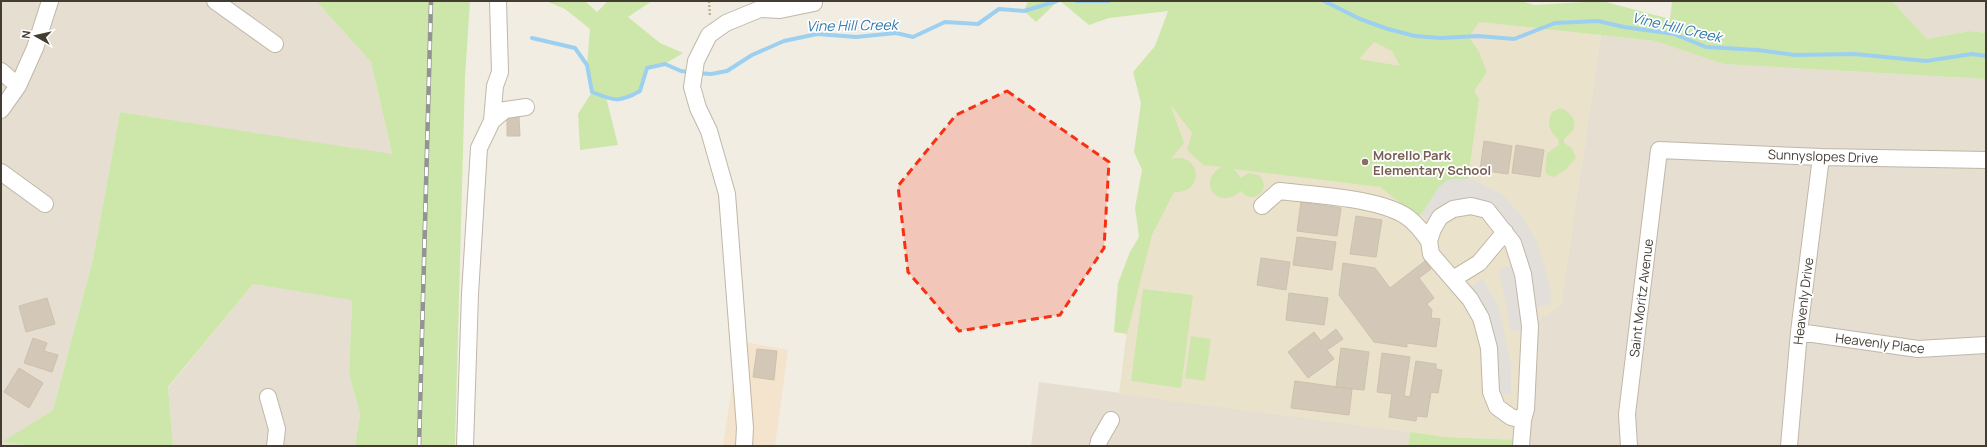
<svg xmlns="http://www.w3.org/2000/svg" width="1987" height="447" font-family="Manrope,sans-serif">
  <rect width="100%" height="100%" fill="#f1ede3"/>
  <path fill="#e5ded1" d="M1 1H316L371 62 392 155 120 112 93 259 53 410 3 442 31 446H1Z
    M1892 1H1986V33L1970 31 1927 39Z
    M1601 35 1655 41 1723 64 1986 79V446H1521L1530 326 1561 305Z
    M253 284 352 299 349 374 360 414 355 446H173L168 388Z
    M1039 382 1410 432 1408 446H1031Z"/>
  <path fill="#f4e3cd" d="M739 341 788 350 775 446H723Z"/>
  <path fill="#ebe2cc" d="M1290 1 1601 35 1561 305 1530 326 1521 440 1446 437 1119 394 1157 86Z"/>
  <path fill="#cde7aa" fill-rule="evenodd" d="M316 1H470L465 78 455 446H355L360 414 349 374 352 300 253 284 168 387 173 446H31L2 442 53 410 93 259 120 112 392 154 371 62Z
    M546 1H585L597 12 608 1H652L628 17 660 43 683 53 665 64 647 68 640 91 624 100 606 97 618 145 580 150 578 114 592 92 587 65 590 29 565 9Z
    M1028 1H1058L1036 22 1024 11Z
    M1060 1H1522L1534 5 1602 1 1670 19 1672 1H1892L1927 39 1970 31 1986 33V79L1723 64 1655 41 1479 22 1469 37 1479 52 1487 72 1474 91 1479 99 1468 179H1453L1430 202 1421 215H1416L1380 187 1234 169 1241 178 1248 173 1259 175C1273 188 1253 207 1241 191 1215 213 1197 178 1222 167L1203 165 1187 150 1192 133 1170 104 1184 143 1171 159C1202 151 1205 194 1174 192L1152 235 1127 334 1114 332 1118 283 1130 252 1139 237 1135 208 1142 170 1134 152 1141 103 1133 72 1155 46 1168 11 1109 18 1089 25ZM1374 42 1392 51 1400 66 1359 59Z
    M1561 108C1569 111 1578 120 1573 130 1571 133 1566 137 1564 139V143L1572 148 1576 158 1565 170 1554 177 1548 175 1545 172 1547 153 1559 145 1558 139C1550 133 1546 122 1552 112Z
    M1143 289 1193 295 1181 388 1131 381Z
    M1191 336 1211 339 1205 381 1185 378Z
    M1410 432 1446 437 1521 440V446H1408Z"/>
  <path fill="#e2dfdb" d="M1453 179H1468L1476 181 1503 195 1522 217 1537 242 1550 287 1551 304 1528 309 1530 332 1511 331 1499 269 1519 263 1513 243 1471 206 1436 224 1421 215 1438 188 1446 181Z
    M1482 278 1498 305 1511 364V394L1491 392 1489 348 1465 292Z"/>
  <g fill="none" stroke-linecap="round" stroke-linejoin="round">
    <path stroke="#9dd0f0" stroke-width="4" d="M1076 1H1109
      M1324 1 1360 19 1388 29 1415 36 1441 38 1478 36 1514 39 1555 23 1598 21 1624 27 1674 34 1706 47 1758 50 1795 55 1854 54 1926 61 1972 54 1986 56
      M532 38 575 48 587 65 592 92C614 101 619 103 640 91L647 68 665 64 681 71 690 72
      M697 73 711 74 727 71 752 55 784 41 817 34 856 37 896 33 913 37 945 22 978 24 999 9 1024 11 1057 1"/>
  </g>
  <path fill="#d3c8b8" stroke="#cec0ab" d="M519 117 520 136H507V118Z
    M1484 141 1512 146 1508 174 1480 170Z
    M1516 145 1544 150 1540 177 1512 173Z
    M1301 202 1341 208 1337 236 1297 231Z
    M1356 216 1382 220 1376 257 1350 254Z
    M1297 237 1336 242 1332 270 1293 265Z
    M1261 258 1290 262 1286 290 1257 285Z
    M1425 261 1431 269 1419 278 1434 298 1427 304 1432 310 1431 318 1440 319 1436 347 1407 343V347L1374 342 1339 295 1343 263 1375 268 1390 288Z
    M1289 293 1328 298 1324 325 1286 320Z
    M47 298 55 324 26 332 19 306Z
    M1336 329 1343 339 1327 350 1334 359 1308 378 1288 352 1314 332 1321 341Z
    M33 338 47 343 44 351 58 355 52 372 24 363Z
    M1341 348 1369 352 1364 390 1336 387Z
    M757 349 777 351 774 380 753 377Z
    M1382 353 1410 357 1404 396 1410 397 1416 361 1436 364V369L1442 370 1438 393 1431 392 1427 417 1417 416 1416 421 1389 417 1392 394 1377 392Z
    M19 368 43 383 29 408 4 392Z
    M1295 381 1352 389 1349 415 1291 408Z"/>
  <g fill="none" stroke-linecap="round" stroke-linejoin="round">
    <g stroke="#c0b7a8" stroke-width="18">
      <path id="minor" d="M215 1 275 44
        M1 71 18 86
        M1 110 18 86 35 48 50 1
        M492 121 495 86 500 72 498 1
        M1 172 45 204
        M1262 206 1279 191C1313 195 1386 198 1411 220 1418 226 1424 234 1429 241
        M1453 279 1479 263 1505 232
        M1799 332 1918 349 1986 345
        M268 397 277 429 275 446
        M465 446 470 294 479 148 492 121 505 110 526 107
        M744 446 745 428 727 194 709 131 698 108 692 87 696 61 709 35 726 23 760 9 780 10 814 3
        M1098 446 1099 441 1111 420
        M1521 446 1523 420 1526 409 1530 326 1523 274 1513 243 1487 210 1471 206 1453 209 1440 217 1433 229 1429 241 1431 254 1470 299 1481 318 1489 348 1491 392 1497 407 1511 417 1523 420
        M1629 446 1627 414 1659 150 1821 157 1986 160
        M1789 446 1799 332 1821 157"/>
    </g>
    <path stroke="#beb097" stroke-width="2.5" stroke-dasharray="2 2" stroke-linecap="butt" d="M709 1 710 17"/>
    <use href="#minor" stroke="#fff" stroke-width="16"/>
    <g stroke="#939393" stroke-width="4.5">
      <path id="rail" d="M419 446 431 1"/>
    </g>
    <use href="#rail" stroke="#fff" stroke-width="3" stroke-dasharray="9" stroke-linecap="butt"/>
  </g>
  <path fill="#fa2f11" fill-opacity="0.2" stroke="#fa2f11" stroke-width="3" stroke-dasharray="8 5" stroke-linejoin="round" d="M1007 91 1109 162 1104 248 1060 315 959 331 908 272 898 186 956 115Z"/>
  <circle fill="#8d6e63" stroke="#fff" stroke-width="1.5" cx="1365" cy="162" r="4"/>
  <g text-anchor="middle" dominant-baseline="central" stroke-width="3.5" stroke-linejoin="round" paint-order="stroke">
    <g font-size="13" font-weight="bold" fill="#785e54" stroke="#fff" text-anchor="start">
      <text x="1373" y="155">Morello Park<tspan x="1373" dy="15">Elementary School</tspan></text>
    </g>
    <g font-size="13" fill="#433c33" stroke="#fff">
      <text transform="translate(1823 156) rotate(2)">Sunnyslopes Drive</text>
      <text transform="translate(1641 298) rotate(-83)">Saint Moritz Avenue</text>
      <text transform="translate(1803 301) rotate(-83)">Heavenly Drive</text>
      <text transform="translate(1880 343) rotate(7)">Heavenly Place</text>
    </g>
    <g font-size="14" font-style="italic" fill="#2d7aae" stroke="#fff">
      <text transform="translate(852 25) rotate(-1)">Vine Hill Creek</text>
      <text transform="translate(1677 27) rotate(13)">Vine Hill Creek</text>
    </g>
  </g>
  <rect width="1987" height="447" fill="none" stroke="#433c33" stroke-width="4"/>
  <g transform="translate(36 36) rotate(278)" stroke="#ffffff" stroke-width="3" paint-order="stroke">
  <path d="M0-3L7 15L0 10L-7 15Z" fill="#433c33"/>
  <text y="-6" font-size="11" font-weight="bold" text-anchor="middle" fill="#433c33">N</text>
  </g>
</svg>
